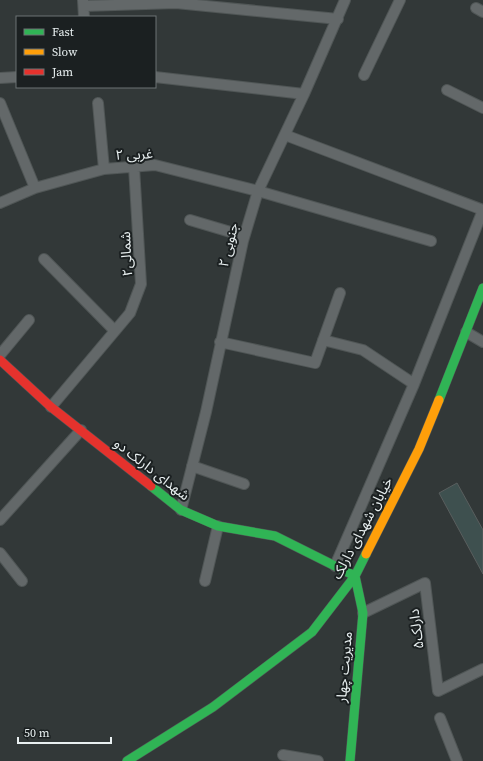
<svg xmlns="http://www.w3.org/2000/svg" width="483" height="761" font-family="'Source Serif 4','Noto Sans Arabic',serif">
  <rect width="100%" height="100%" fill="#323838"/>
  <path fill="#3e504f" stroke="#595e5e" d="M457 483 483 530V574L439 493Z"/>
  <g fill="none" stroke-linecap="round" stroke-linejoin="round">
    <g stroke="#505656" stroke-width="12">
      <path id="street" d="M83 0 84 17
        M84 6 176 3 338 19
        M476 8 483 12
        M364 75 400 0
        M155 77 304 94
        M0 78 17 77
        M447 90 483 108
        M0 103 35 188
        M98 103 104 169
        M285 135 483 210
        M0 203 35 188 104 169 155 165 258 191 431 241
        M190 220 244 236
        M44 259 115 331
        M466 332 483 342
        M323 340 363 350 414 384
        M220 342 315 363 340 293
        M0 355 29 320
        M51 407 130 313 141 284 134 167
        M192 466 244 484
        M181 510 206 412 243 241 258 191 304 94 345 0
        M0 520 81 430
        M0 553 22 581
        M335 566 414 384 483 210
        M205 581 218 526
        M363 613 425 583 438 691 483 669
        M440 718 457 761
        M283 755 318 761"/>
    </g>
    <g stroke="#505656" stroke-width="10">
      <path id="fast" d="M439 400 483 288
        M151 486 181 510 218 526 275 536 355 576 363 613 350 761
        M127 761 213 707 312 632 355 576 366 554"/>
    </g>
    <g stroke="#505656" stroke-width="10">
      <path id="slow" d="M366 554 419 449 439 400"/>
    </g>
    <g stroke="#505656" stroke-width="10">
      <path id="jam" d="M0 360 51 407 151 486"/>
    </g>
    <use href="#street" stroke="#636869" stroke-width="10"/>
    <use href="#fast" stroke="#30b455" stroke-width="9"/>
    <use href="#slow" stroke="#ff9f0a" stroke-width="9"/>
    <use href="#jam" stroke="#e5322d" stroke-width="9"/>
  </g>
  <g text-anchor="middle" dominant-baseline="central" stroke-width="4" stroke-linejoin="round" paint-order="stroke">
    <g font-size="14" fill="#e9f0f1" stroke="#1b2021">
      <text transform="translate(134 154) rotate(-2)">۲ غربی</text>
      <text transform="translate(228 245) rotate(-76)">۲ جنوبی</text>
      <text transform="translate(126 254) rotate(-93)">شمالی۲</text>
      <text transform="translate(152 469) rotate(38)">شهدای دارلک دو</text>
      <text transform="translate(362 528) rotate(-62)">خیابان شهدای دارلک</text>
      <text transform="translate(416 629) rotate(-97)">دارلک۵</text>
      <text transform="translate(344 667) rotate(-85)">مدیریت چهار</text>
    </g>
  </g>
  <rect x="16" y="16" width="140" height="72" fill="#1b2021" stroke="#6d7374"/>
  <rect x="24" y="29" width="20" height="6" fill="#30b455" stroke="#6d7374"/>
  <text x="52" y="36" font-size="12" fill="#e9f0f1">Fast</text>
  <rect x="24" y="49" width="20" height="6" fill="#ff9f0a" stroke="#6d7374"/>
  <text x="52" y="56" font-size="12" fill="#e9f0f1">Slow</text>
  <rect x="24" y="69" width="20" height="6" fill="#e5322d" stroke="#6d7374"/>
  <text x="52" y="76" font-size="12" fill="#e9f0f1">Jam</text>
  <path d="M18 737v6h93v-6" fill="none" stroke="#e9f0f1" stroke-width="2"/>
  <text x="24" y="737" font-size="12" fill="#e9f0f1" stroke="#1b2021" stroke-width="3" paint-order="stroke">50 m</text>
</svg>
